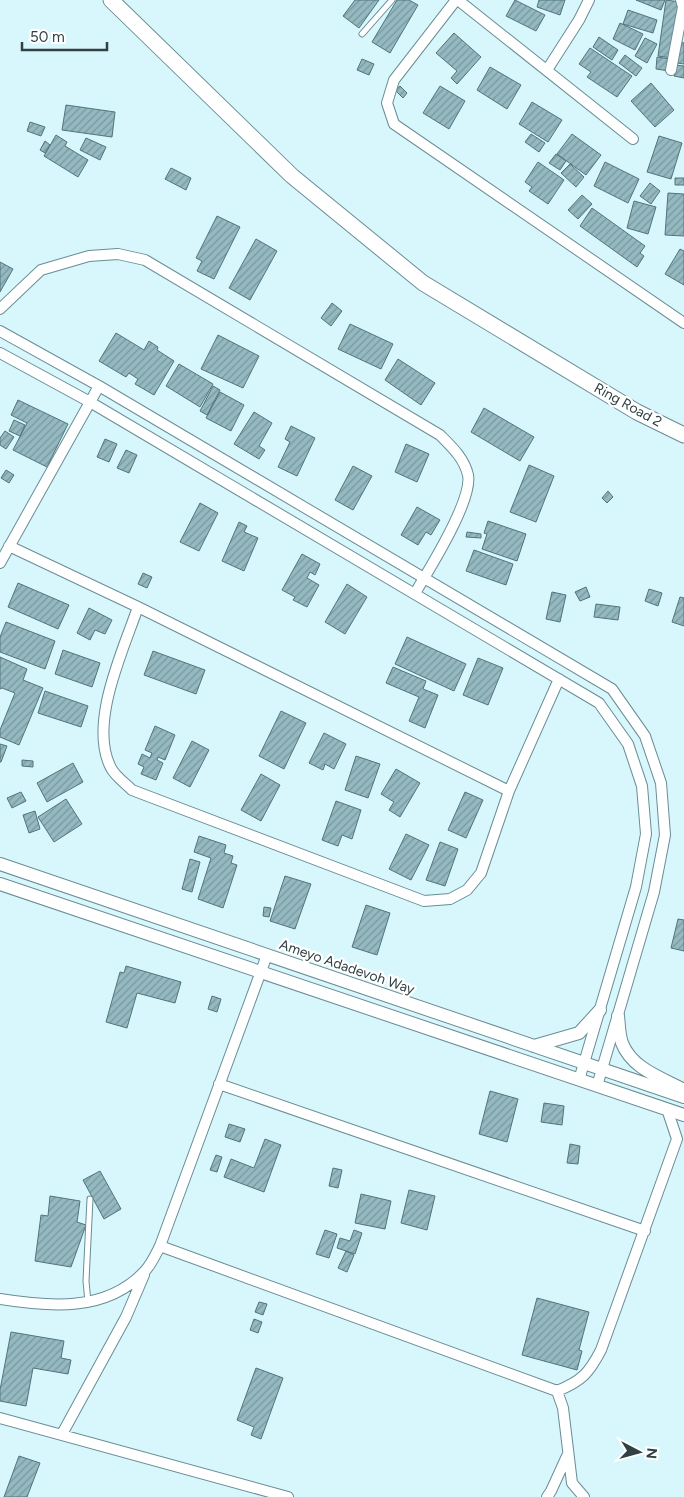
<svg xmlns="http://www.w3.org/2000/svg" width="684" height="1497" font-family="Figtree,sans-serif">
  <defs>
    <pattern id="building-hatch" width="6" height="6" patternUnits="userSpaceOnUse" patternTransform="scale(1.25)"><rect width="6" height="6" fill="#94b9c0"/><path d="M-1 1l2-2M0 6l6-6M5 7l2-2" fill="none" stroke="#79989e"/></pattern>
  </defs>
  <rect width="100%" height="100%" fill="#d8f7fd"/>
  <path fill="url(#building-hatch)" stroke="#51747b" d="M355 0H379L359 28 343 16Z
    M397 0H409L418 5 390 53 372 42Z
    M515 0 545 15 536 31 506 16Z
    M539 0H565L560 15 537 7Z
    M636 0H665L661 10Z
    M666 0 680 2 672 58 658 56Z
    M628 10 657 20 653 33 623 24Z
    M620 23 643 34 635 50 613 39Z
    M454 33 481 57 457 84 451 78 457 71 436 53Z
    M599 37 618 50 612 60 593 47Z
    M645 38 657 44 647 63 635 56Z
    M680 42 684 43V64L677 63Z
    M590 48 632 76 617 97 587 77 591 72 579 64Z
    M625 55 642 68 636 76 619 63Z
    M657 57 670 59 669 71 656 69Z
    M362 59 374 64 369 75 357 70Z
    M675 65 684 66V78L674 76Z
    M490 67 521 85 507 109 477 90Z
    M651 83 674 110 655 127 631 101Z
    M400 86 407 93 403 98 395 90Z
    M440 86 465 101 449 129 423 113Z
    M532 102 562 120 548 142 519 124Z
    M66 105 115 112 112 137 62 130Z
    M30 122 45 127 41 136 27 131Z
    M531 134 545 143 539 152 525 142Z
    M572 134 601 155 586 175 557 154Z
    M56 135 67 142 65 146 88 160 78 177 44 156Z
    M659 136 682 143 671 179 647 172Z
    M86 138 106 147 100 160 80 150Z
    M45 141 50 145 45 153 40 150Z
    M556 154 566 161 560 170 549 163Z
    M538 162 564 180 548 204 529 191 532 187 525 182Z
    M605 162 639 179 628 203 594 186Z
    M570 164 584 177 576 187 561 173Z
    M171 168 191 178 186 190 165 179Z
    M675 178H684V185H675Z
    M650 183 660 191 651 204 640 196Z
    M668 193 684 194V236L665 235Z
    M582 195 592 204 578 219 568 210Z
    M634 201 656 207 648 234 627 228Z
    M592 208 645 246 640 253 644 256 637 267 580 226Z
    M217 216 240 227 214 279 197 271 202 261 196 258Z
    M256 239 277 251 250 300 229 288Z
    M680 249 684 251V285L665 274Z
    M0 262 13 269 0 292Z
    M332 303 342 311 331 326 321 318Z
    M350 324 393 344 381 369 338 349Z
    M116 333 144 350 149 341 158 347 157 350 174 361 154 395 135 384 138 379 129 373 126 377 99 361Z
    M218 335 259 356 243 388 201 369Z
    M398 359 435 383 421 405 385 380Z
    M179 364 213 384 200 407 166 386Z
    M213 386 220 390 207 415 200 411Z
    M220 392 244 405 231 431 206 418Z
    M18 400 68 424 47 467 13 450 27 423 11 415Z
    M484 408 534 437 520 461 471 432Z
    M254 412 272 423 259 446 265 450 259 459 234 444Z
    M14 420 25 425 20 436 9 431Z
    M291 426 315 438 297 476 278 467 290 442 285 439Z
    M5 431 14 437 6 449 0 445V438Z
    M105 439 117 444 109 462 97 457Z
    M406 444 429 454 417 482 395 472Z
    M126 450 137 455 129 473 117 468Z
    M529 465 554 476 536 522 510 512Z
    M353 466 372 476 353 510 335 500Z
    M6 470 14 475 9 483 1 478Z
    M608 491 613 497 607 503 602 498Z
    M200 503 218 513 199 551 180 542Z
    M417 507 440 520 431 535 426 532 418 545 401 535Z
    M488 521 526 534 517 561 482 549 487 534 484 533Z
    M239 522 247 526 244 532 258 538 244 571 222 561Z
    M467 532 481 534V538L466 537Z
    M474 550 513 564 506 585 466 571Z
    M302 554 320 564 315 575 310 572 307 578 319 585 307 607 293 600 295 597 282 590Z
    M143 573 152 577 147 588 138 584Z
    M18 583 69 605 58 629 8 607Z
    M347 584 367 597 345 634 325 622Z
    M586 587 590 597 580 601 575 592Z
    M649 589 662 593 658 606 645 601Z
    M552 592 566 595 560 622 546 619Z
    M680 597 684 598V626L672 622Z
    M596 604 620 607 618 620 594 617Z
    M89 608 112 620 105 634 95 630 90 640 77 633Z
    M6 622 55 641 45 669 0 652V637Z
    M407 637 466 664 454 691 395 664Z
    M63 650 100 663 92 687 55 674Z
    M153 651 205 670 196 694 144 675Z
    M0 657 27 669 23 680 43 688 19 745 0 737V730L15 693 2 688 0 689Z
    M478 658 503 668 488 705 463 695Z
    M393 667 426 681 423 689 438 695 425 728 409 721 419 697 386 683Z
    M45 691 88 706 81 727 38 713Z
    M281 711 306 723 284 769 259 756Z
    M155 726 175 735 165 760 158 757 157 760 163 763 156 780 141 774 144 767 138 764 142 754 150 758 152 753 145 750Z
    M324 733 346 744 334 769 325 764 323 770 309 763Z
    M192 741 209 750 190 787 173 778Z
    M0 744 7 746 1 762H0Z
    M356 756 380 764 368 798 345 790Z
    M22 760 33 761V767L22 766Z
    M73 763 83 782 47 802 37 783Z
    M396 769 420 783 400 817 389 810 394 802 381 794Z
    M261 774 280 785 261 821 241 810Z
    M21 792 26 801 12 808 7 798Z
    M465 792 483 800 466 838 448 830Z
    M66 799 82 824 54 842 38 817Z
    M336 801 361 810 352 839 342 835 338 846 322 840Z
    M35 811 40 829 29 833 23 815Z
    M406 834 429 845 411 880 389 869Z
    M199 836 226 845 224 853 233 856 231 863 237 865 223 908 198 899 211 858 194 852Z
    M440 842 458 849 445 886 426 880Z
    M190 859 200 862 192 892 182 889Z
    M285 876 311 884 295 929 270 921Z
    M366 905 390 913 377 955 352 947Z
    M264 907 271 908 269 917 263 916Z
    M678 919 684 920V951L671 948Z
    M126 966 181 982 175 1003 137 993 127 1028 106 1022 120 972 124 973Z
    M212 996 221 999 217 1012 208 1009Z
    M490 1091 518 1099 507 1142 479 1134Z
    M544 1103 564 1106 562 1125 541 1122Z
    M229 1124 245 1129 240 1142 225 1137Z
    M265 1139 281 1145 264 1192 224 1177 231 1159 254 1168Z
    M570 1144 580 1146 578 1164 567 1163Z
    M216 1155 222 1157 217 1172 210 1170Z
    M333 1168 342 1170 338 1188 329 1186Z
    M100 1171 121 1209 104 1219 83 1180Z
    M409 1190 435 1196 427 1230 401 1223Z
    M361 1194 391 1201 385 1229 355 1223Z
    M50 1196 80 1201 77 1222 86 1225 71 1267 35 1261 41 1215 48 1216Z
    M325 1230 337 1234 329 1258 316 1254Z
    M354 1230 362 1233 355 1254 337 1248 340 1238 350 1241Z
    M346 1251 354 1255 347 1272 338 1268Z
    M537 1298 589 1312 579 1350 582 1351 577 1370 522 1355Z
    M259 1302 267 1304 263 1315 255 1312Z
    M254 1319 262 1322 258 1333 250 1330Z
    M11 1332 64 1341 61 1358 71 1360 68 1374 33 1368 26 1406 0 1401V1390Z
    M256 1368 283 1378 261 1439 251 1435 254 1427 237 1420Z
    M19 1456 40 1463 27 1497H4Z"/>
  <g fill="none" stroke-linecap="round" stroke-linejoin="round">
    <g stroke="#698d94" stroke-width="7">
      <path id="service" d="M362 34 392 0
        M88 1302 86 1281 90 1199"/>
    </g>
    <g stroke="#698d94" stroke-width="12">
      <path id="minor" d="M456 0 394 80 387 103 394 124 684 323
        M458 0 633 139
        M547 70 579 20 589 0
        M671 70 683 7 681 0
        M0 309 41 270 89 256 118 254 145 260 440 435C452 447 464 458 468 475 473 500 429 570 415 593
        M0 331 99 386 612 689 645 736 661 783 665 835 654 892 597 1086
        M0 353 90 402 599 703 628 744 642 786 646 834 636 887 579 1080
        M9 546 138 607 509 791
        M0 563 99 386
        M138 607C123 651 88 724 111 768 115 776 125 783 132 790L424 901 450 899 467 890 481 873 509 791 559 679
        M219 1084 645 1231
        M160 1246 557 1391C582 1381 589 1373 601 1350L677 1139 667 1109
        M0 1299C50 1307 106 1312 144 1272 151 1265 156 1254 160 1246L267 955
        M557 1391 563 1408 572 1483 584 1497
        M0 1418 288 1497
        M62 1434 126 1317 144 1275
        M547 1497 551 1491 567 1456"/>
    </g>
    <g stroke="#698d94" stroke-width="14">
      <path id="tertiary" d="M0 864 684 1097
        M0 884 684 1115
        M618 1016C619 1024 619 1035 622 1043 632 1069 662 1078 684 1090
        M534 1046 579 1033 600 1010"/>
    </g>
    <g stroke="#698d94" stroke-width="17">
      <path id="primary" d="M111 0 292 176 423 283 637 412 684 435"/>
    </g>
    <use href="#service" stroke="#fff" stroke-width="5"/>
    <use href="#minor" stroke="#fff" stroke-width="10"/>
    <use href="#tertiary" stroke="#fff" stroke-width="12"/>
    <use href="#primary" stroke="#fff" stroke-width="15"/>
  </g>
  <g text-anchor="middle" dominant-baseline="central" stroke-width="4.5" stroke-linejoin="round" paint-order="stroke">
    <g font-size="14" fill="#304043" stroke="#fff">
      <text transform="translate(628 405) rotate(29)">Ring Road 2</text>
      <text transform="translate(347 967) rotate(19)">Ameyo Adadevoh Way</text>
    </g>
  </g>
  <g transform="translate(639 1452) rotate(96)" stroke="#ffffff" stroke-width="4" paint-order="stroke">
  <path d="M0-4L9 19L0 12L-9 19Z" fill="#304043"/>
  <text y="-8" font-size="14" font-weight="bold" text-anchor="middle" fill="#304043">N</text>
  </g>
  <path d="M22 42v8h85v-8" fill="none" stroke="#304043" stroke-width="2.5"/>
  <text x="30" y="42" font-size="15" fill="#304043" stroke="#ffffff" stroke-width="4" paint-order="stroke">50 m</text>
</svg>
